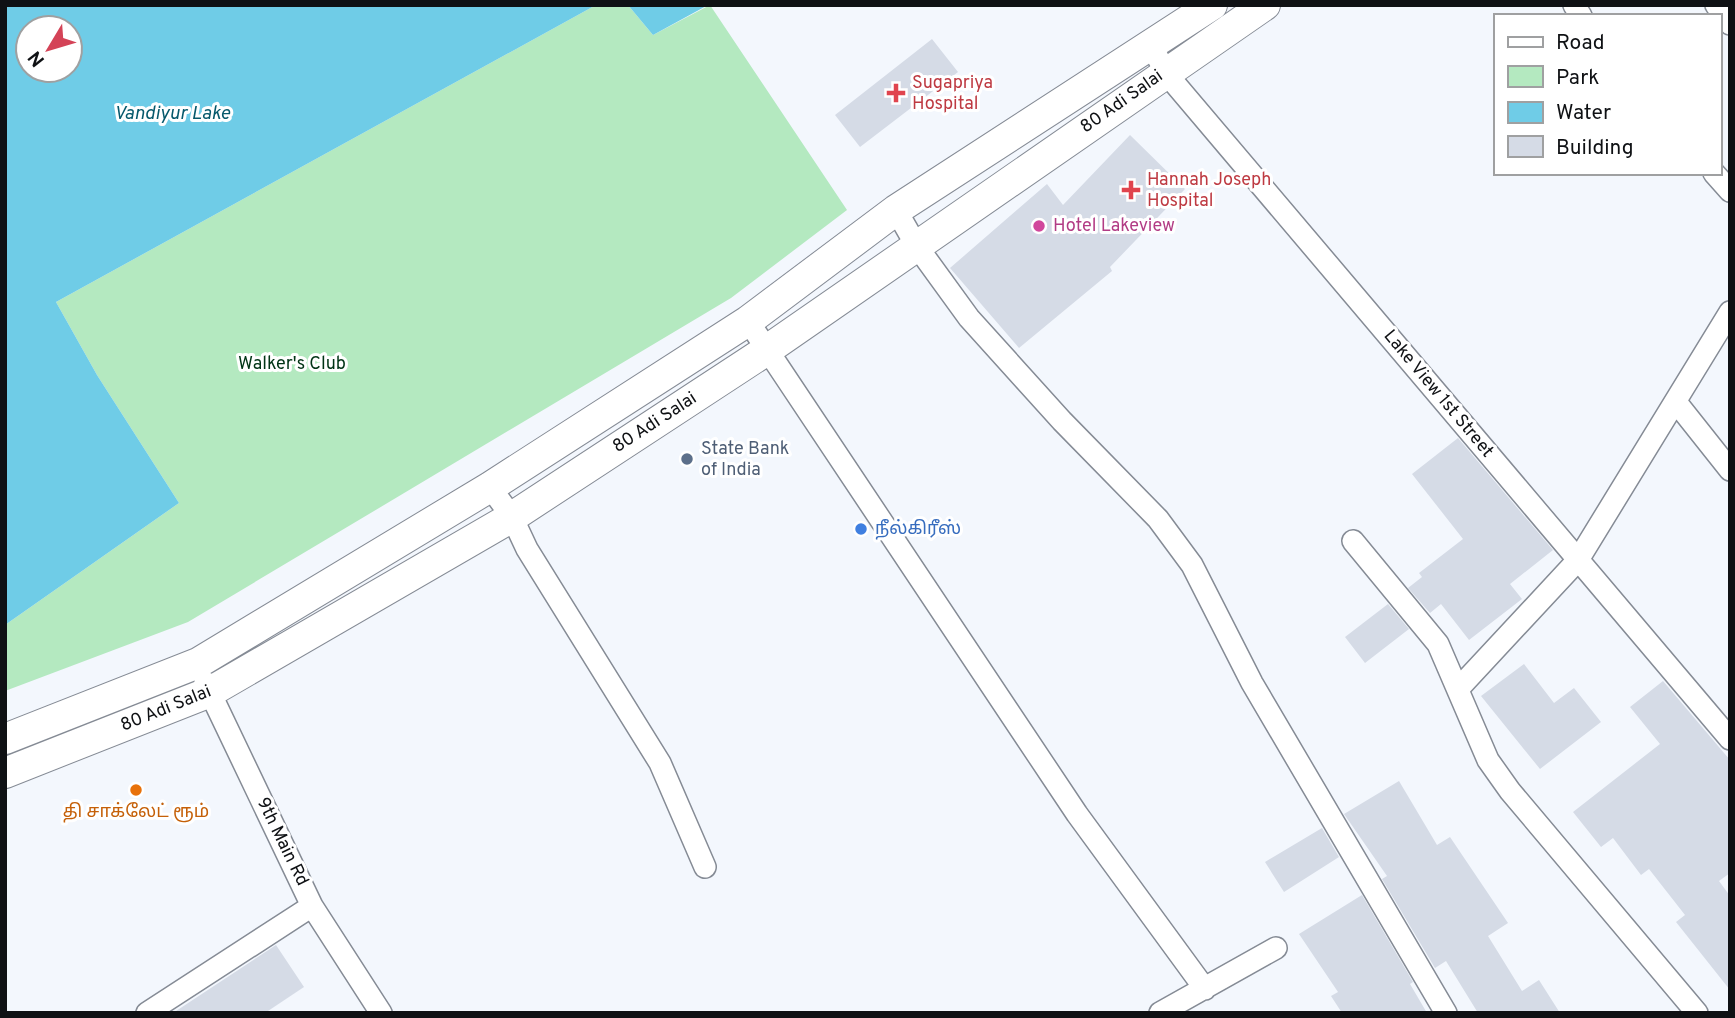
<svg xmlns="http://www.w3.org/2000/svg" width="1735" height="1018" font-family="Overpass,'Noto Sans Tamil',sans-serif">
  <rect width="100%" height="100%" fill="#f3f7fd"/>
  <path fill="#b4e9c0" d="M596 5H628L653 35 710 5 847 210 731 298 188 622 5 691V625L179 503 97 375 56 302Z"/>
  <path fill="#6fcce7" fill-rule="evenodd" d="M5 5H596L56 302 97 375 179 503 5 625ZM28 28H70V70H28Z
    M628 5H708L653 35Z"/>
  <path fill="#d5dbe6" d="M932 39 958 72 860 147 835 115Z
    M1130 135 1185 189 1110 267 1112 271 1019 348 950 268 1047 184 1063 205Z
    M1458 438 1553 550 1510 584 1522 599 1469 640 1441 604 1430 613 1408 588 1422 577 1419 573 1463 539 1412 474Z
    M1388 604 1409 629 1365 663 1345 637Z
    M1524 664 1554 703 1574 688 1601 722 1540 769 1481 696Z
    M1663 681 1730 760V873L1719 881 1730 896V990L1676 922 1685 915 1649 869 1641 875 1613 838 1601 847 1573 812 1660 744 1630 707Z
    M1399 781 1437 845 1450 837 1508 923 1488 936 1522 991 1539 980 1560 1013H1478L1446 961 1435 968 1382 879 1387 876 1344 814Z
    M1322 828 1339 857 1284 892 1265 862Z
    M1362 895 1413 982 1410 984 1427 1013H1342L1331 996 1338 992 1299 934Z
    M276 945 304 987 265 1013H173Z"/>
  <g fill="none" stroke-linecap="round" stroke-linejoin="round">
    <g stroke="#858b95" stroke-width="24">
      <path id="minor" d="M1574 5 1581 16
        M1716 5 1730 24
        M1152 46 1165 72 1730 739
        M1714 173 1730 191
        M896 210 916 245 969 318 1062 421 1158 519 1192 565 1252 683 1446 1013
        M748 321 1077 814 1205 989
        M1676 402 1730 470
        M490 487 512 517 527 549 660 763 705 867
        M1353 541 1438 644 1488 760 1510 791 1697 1013
        M205 682 312 906 381 1013
        M1458 689 1578 560 1730 312
        M147 1013 312 906
        M1160 1013 1276 948"/>
    </g>
    <g stroke="#858b95" stroke-width="32">
      <path id="secondary" d="M5 739 198 663 490 487 748 321 896 210 1212 5
        M5 773 210 692 512 517 767 350 1265 5"/>
    </g>
    <use href="#minor" stroke="#fff" stroke-width="21"/>
    <use href="#secondary" stroke="#fff" stroke-width="30"/>
  </g>
  <g fill="#e0444e" stroke="#fff" stroke-width="2.5">
    <path d="M892.5 82.5h7v7h7v7h-7v7h-7v-7h-7v-7h7z"/>
    <path d="M1127.5 179.5h7v7h7v7h-7v7h-7v-7h-7v-7h7z"/>
  </g>
  <circle fill="#d1479c" stroke="#fff" stroke-width="2.5" cx="1039" cy="226" r="7"/>
  <circle fill="#5c6f8a" stroke="#fff" stroke-width="2.5" cx="687" cy="459" r="7"/>
  <circle fill="#3f7fe0" stroke="#fff" stroke-width="2.5" cx="861" cy="529" r="7"/>
  <circle fill="#e8710a" stroke="#fff" stroke-width="2.5" cx="136" cy="790" r="7"/>
  <g text-anchor="middle" dominant-baseline="central" stroke-width="6" stroke-linejoin="round" paint-order="stroke">
    <g font-size="18" fill="#be3a42" stroke="#fff" text-anchor="start">
      <text x="912" y="83">Sugapriya<tspan x="912" dy="21">Hospital</tspan></text>
      <text x="1147" y="180">Hannah Joseph<tspan x="1147" dy="21">Hospital</tspan></text>
    </g>
    <g font-size="18" fill="#0f1114" stroke="#fff">
      <text transform="translate(1122 102) rotate(-35)">80 Adi Salai</text>
      <text transform="translate(1438 394) rotate(50)">Lake View 1st Street</text>
      <text transform="translate(655 423) rotate(-33)">80 Adi Salai</text>
      <text transform="translate(166 709) rotate(-22)">80 Adi Salai</text>
      <text transform="translate(282 842) rotate(64)">9th Main Rd</text>
    </g>
    <g font-size="18" fill="#b23c85" stroke="#fff" text-anchor="start">
      <text x="1053" y="226">Hotel Lakeview</text>
    </g>
    <g font-size="18" fill="#003415" stroke="#fff">
      <text x="292" y="364">Walker's Club</text>
    </g>
    <g font-size="18" fill="#4e5e75" stroke="#fff" text-anchor="start">
      <text x="701" y="449">State Bank<tspan x="701" dy="21">of India</tspan></text>
    </g>
    <g font-size="18" fill="#366cbe" stroke="#fff" text-anchor="start">
      <text x="875" y="529">நீல்கிரீஸ்</text>
    </g>
    <g font-size="18" fill="#c56008" stroke="#fff">
      <text x="136" y="812">தி சாக்லேட் ரூம்</text>
    </g>
    <g font-size="19" font-style="italic" fill="#06596c" stroke="#fff">
      <text x="172" y="114">Vandiyur Lake</text>
    </g>
  </g>
  <rect width="1735" height="1018" fill="none" stroke="#0f1114" stroke-width="14"/>
  <rect x="1494" y="14" width="228" height="161" fill="#ffffff" stroke="#9fa0a1" stroke-width="2"/>
  <rect x="1508" y="37" width="35" height="10" fill="#ffffff" stroke="#9fa0a1" stroke-width="2"/>
  <text x="1556" y="49" font-size="21" fill="#0f1114">Road</text>
  <rect x="1508" y="66" width="35" height="21" fill="#b4e9c0" stroke="#9fa0a1" stroke-width="2"/>
  <text x="1556" y="84" font-size="21" fill="#0f1114">Park</text>
  <rect x="1508" y="102" width="35" height="21" fill="#6fcce7" stroke="#9fa0a1" stroke-width="2"/>
  <text x="1556" y="119" font-size="21" fill="#0f1114">Water</text>
  <rect x="1508" y="136" width="35" height="21" fill="#d5dbe6" stroke="#9fa0a1" stroke-width="2"/>
  <text x="1556" y="154" font-size="21" fill="#0f1114">Building</text>
  <g transform="translate(49 49) rotate(232)"><circle r="33" fill="#ffffff" stroke="#9fa0a1" stroke-width="2"/>
  <path d="M0-5L12 26L0 18L-12 26Z" fill="#d44357"/>
  <text y="-10" font-size="19" font-weight="bold" text-anchor="middle" fill="#0f1114">N</text>
  </g>
</svg>
